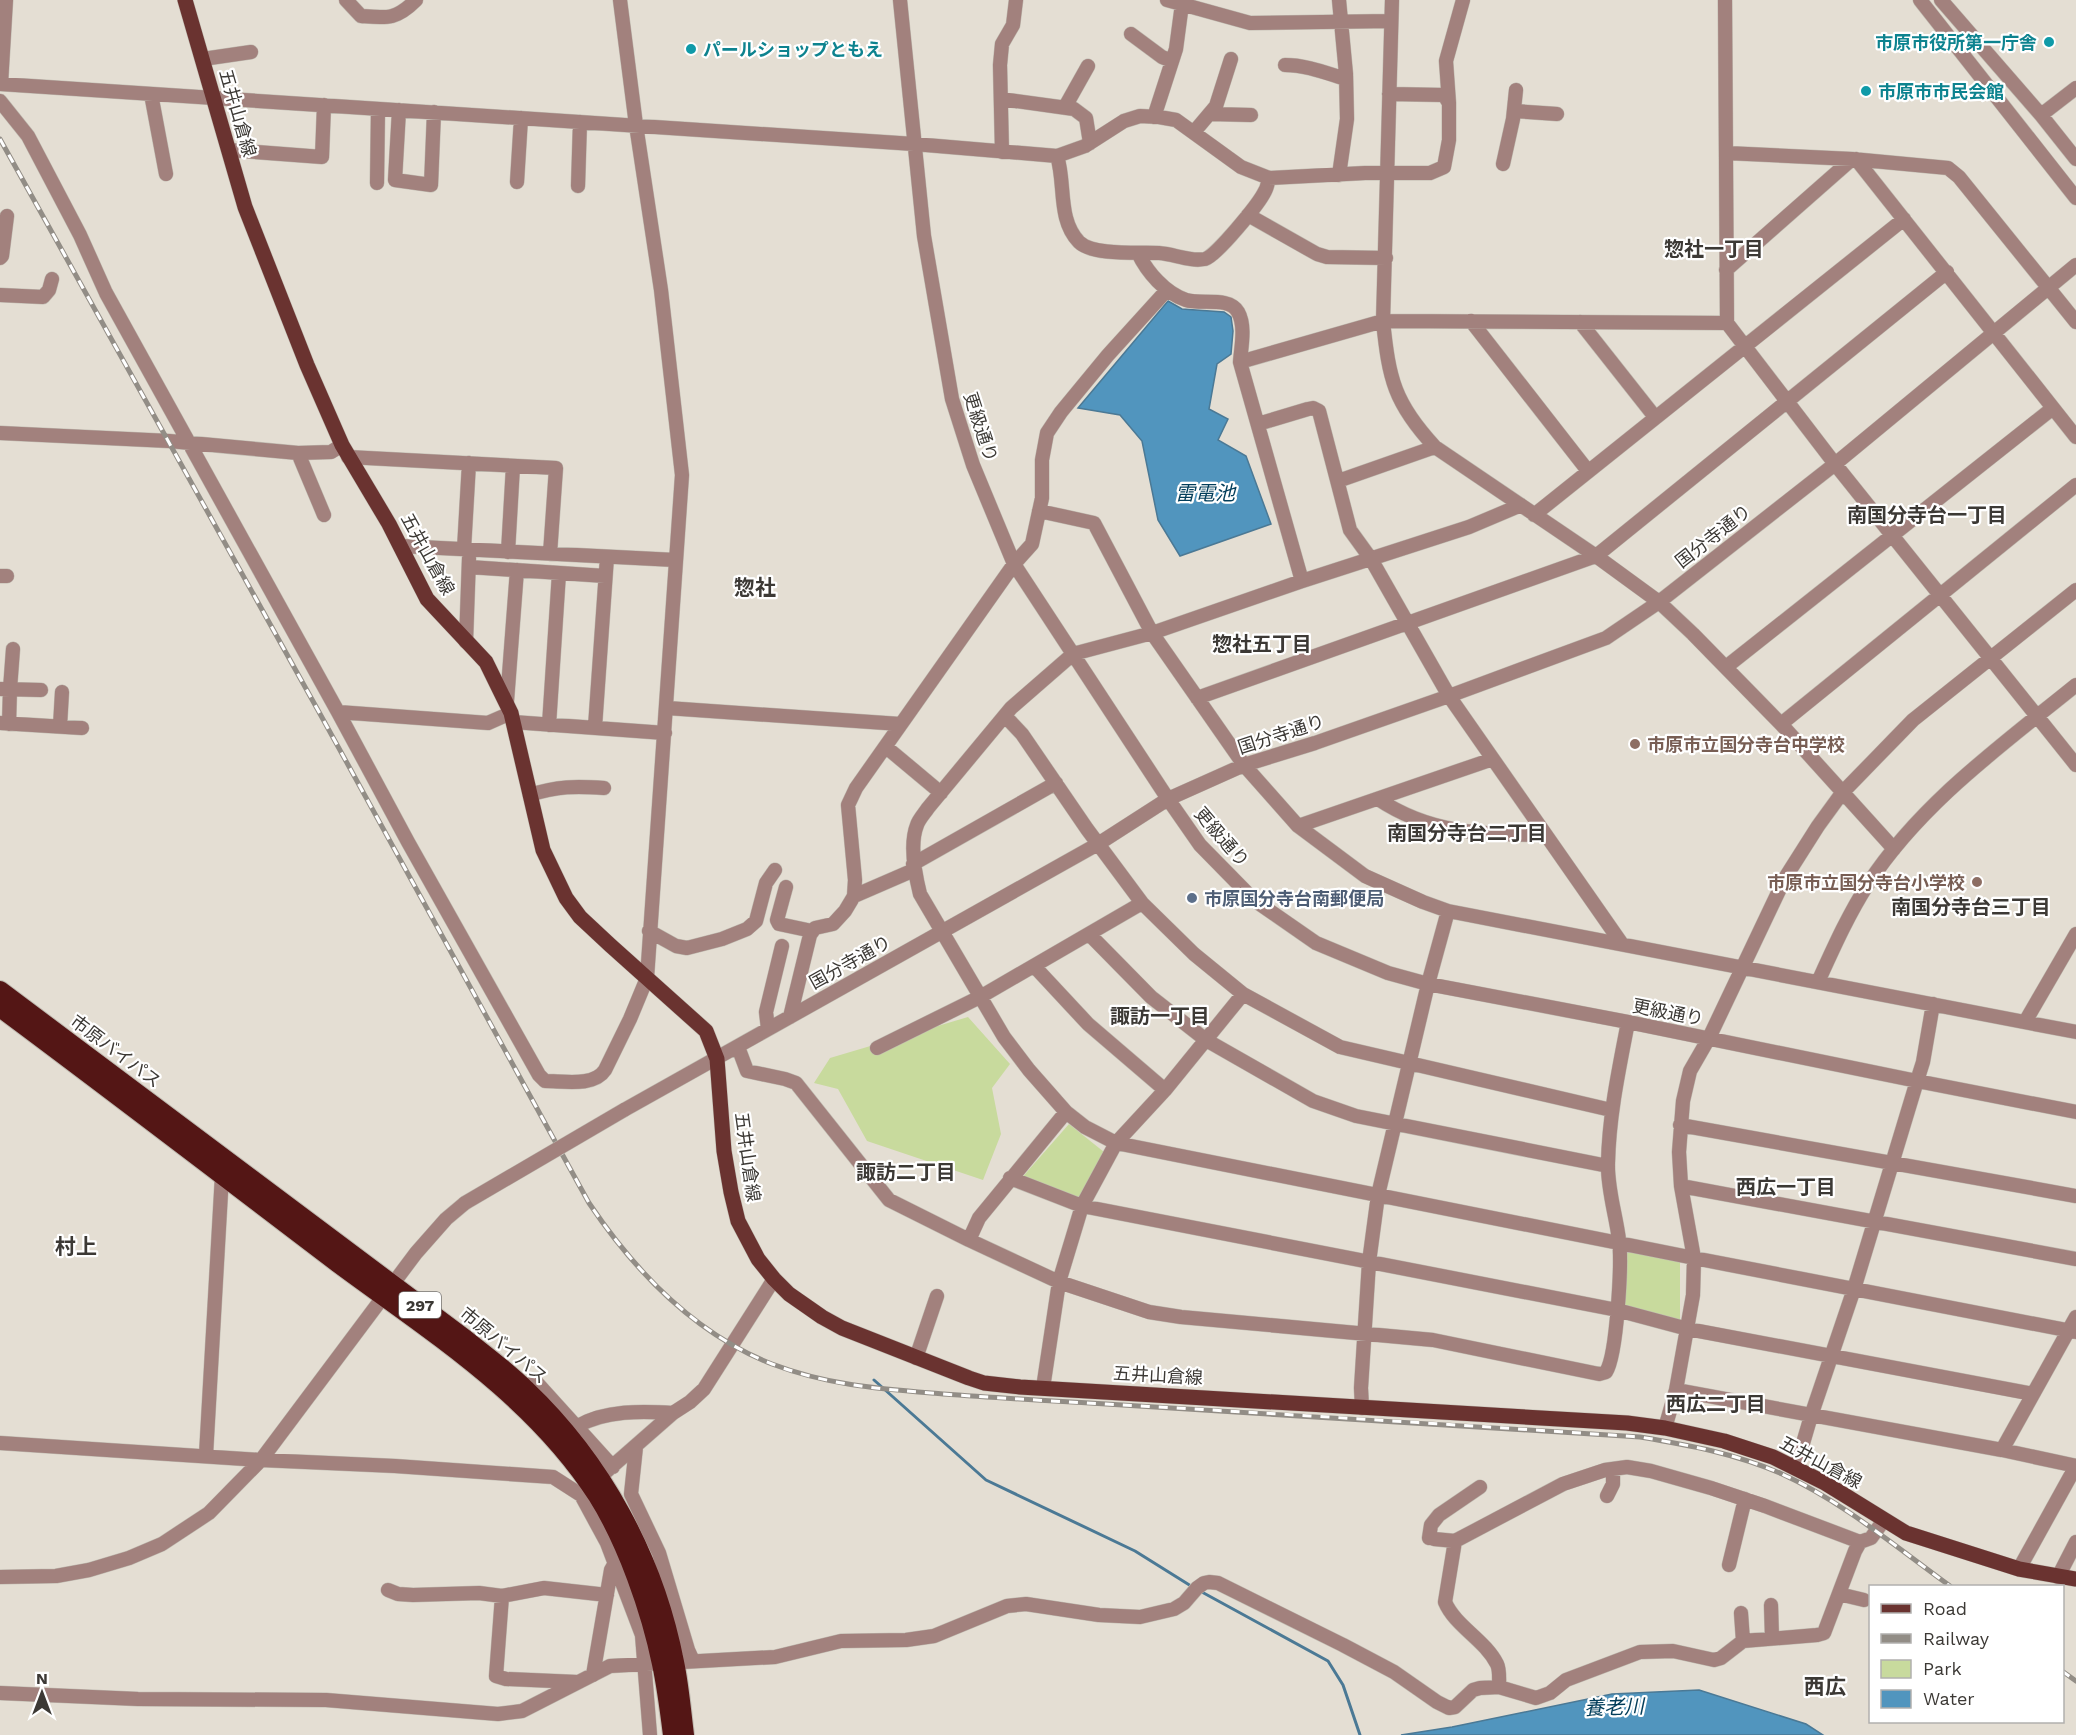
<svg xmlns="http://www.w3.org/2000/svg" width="2076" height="1735" font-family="'Work Sans','Noto Sans JP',sans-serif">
  <rect width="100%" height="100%" fill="#e4ded3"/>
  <path fill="#c8da9d" d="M968 1017 1010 1064 992 1088 1001 1134 983 1180 867 1141 838 1089 814 1083 830 1058Z
    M1069 1124 1104 1152 1078 1201 1019 1181Z
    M1627 1251 1680 1262V1321L1624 1311Z"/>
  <path fill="#5195be" stroke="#4b7995" stroke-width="1.5" d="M1168 301 1182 309 1224 312 1231 317 1233 331 1231 354 1217 364 1209 409 1228 419 1218 440 1246 456 1271 524 1180 556 1158 520 1142 441 1120 415 1078 408Z
    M1699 1690 1806 1724 1823 1735H1401L1452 1727 1612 1694Z"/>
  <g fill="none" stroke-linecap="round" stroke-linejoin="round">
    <path stroke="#4b7995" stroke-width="3" d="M874 1380 986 1480 1135 1551 1191 1586
      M1200 1591 1328 1661 1343 1685 1360 1735"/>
    <g stroke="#bfbab0" stroke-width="15">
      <path id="minor" d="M346 0 361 16C387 18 396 20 416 0
        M900 0 924 236 952 399 973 465 1014 564 1168 799 1200 845 1254 900 1316 943 1388 973 1428 984 1628 1022 1917 1081 2076 1112
        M1167 0 1250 23 1391 21
        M1339 0 1346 74 1347 119 1339 175
        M1392 0 1383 321C1389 379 1394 403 1435 447L1596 556 1659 602 1693 634 1781 724 1894 849
        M1725 0 1727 323 1835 464 2076 765
        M1920 0 2076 198
        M1941 0 2041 115 2076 159
        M1131 34 1162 57 1172 61
        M203 59 251 52
        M1285 65C1306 65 1326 73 1346 79
        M0 84 914 144 1057 156 1085 146 1124 121 1140 116 1159 117 1176 120 1241 167 1269 178 1365 173H1430L1444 167 1449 140V103L1446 61 1463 0
        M1 84 6 0
        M151 94 166 174
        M1389 94 1444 95 1449 103
        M1001 99 1074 109 1086 118 1090 143
        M0 101 28 136 80 235 106 293 338 712 408 842 539 1075 545 1081C564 1081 594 1087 605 1070L630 1019 647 978 682 475 661 290 636 125 620 0
        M1065 107 1088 66
        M399 110 395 180 431 185 434 112
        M1514 111 1557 114
        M1210 114 1251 115
        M2041 115 2076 88
        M1154 117 1176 49 1182 4
        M1194 132 1216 106 1231 59
        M229 150 322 157 324 105
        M1002 152 1000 65 1002 44 1013 25 1016 0
        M1726 153 1852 159 1948 168 1959 177 2076 322
        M1057 156C1066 184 1057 219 1079 242 1093 256 1140 252 1159 253 1174 254 1190 262 1205 259 1216 256 1259 204 1265 191 1267 188 1268 182 1269 178
        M1856 159 2076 437
        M1503 164 1513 119 1516 90
        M517 182 521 118
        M377 183 378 109
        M578 186 580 122
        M1248 215 1317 254 1327 257 1386 258
        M1138 253C1147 272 1165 293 1186 300 1201 305 1229 296 1238 312 1246 326 1241 348 1240 362
        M0 258 2 256 7 216
        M1726 270 1852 159
        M0 295 43 297 49 290 52 279
        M1471 321 1588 471
        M1580 322 1655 417
        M1258 424 1308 409 1313 408 1319 411 1350 530 1371 559 1449 696 1622 944
        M0 433 169 441 298 453 331 452 342 445
        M298 453 324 515
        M348 457 556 468 550 554
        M1338 481 1435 447
        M1521 505 1469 527 1302 581 1152 633 1073 654 1011 708 928 808C924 814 919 819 917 825 909 845 915 874 920 894L1004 1037 1029 1070 1066 1112 1085 1127 1116 1143 1694 1258 2076 1332
        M1039 511 1094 523 1152 633 1244 765 1298 826 1365 876 1423 902 1448 911 2076 1032
        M1534 515 1904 219
        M400 546 675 560
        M464 549 469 463
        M508 552 513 466
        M469 567 605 576
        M0 576H7
        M1302 581 1240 362 1383 321 1727 323
        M466 642 469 558
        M1726 667 2053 408
        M0 689 41 690
        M1197 698 1596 556 1947 272
        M507 701 517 570
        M667 708 900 724
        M338 712 488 723 511 713
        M1005 716 1022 734 1087 829 1142 903 1194 954 1243 994 1340 1047 1611 1110
        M513 722 665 733
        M0 723 82 728
        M9 724 10 689 13 649
        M1781 724 2076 485
        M549 725 559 573
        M60 726 62 692
        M595 727 607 557
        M886 747 941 793
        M530 795C557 786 576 786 604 788
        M1378 799C1432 835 1484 834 1546 835
        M1298 826 1493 759
        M913 864 1056 783
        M786 887 777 920 779 924 812 931
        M854 896 914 870
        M649 931 676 946 687 948 722 939 747 929 756 921 766 883 775 870
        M1089 934 1151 997 1206 1040 1313 1101 1356 1116 1608 1166
        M1034 966 1088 1024 1165 1090
        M1818 982C1833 949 1848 915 1868 884 1921 803 2002 745 2076 685
        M790 1017 810 935 815 928 833 924 845 911 854 896 855 880 848 805 856 788 1014 564 1032 544 1042 498V460L1047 433 1061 412 1108 355 1167 290
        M2025 1022 2076 934
        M768 1029 766 1012 782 946
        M738 1047 747 1071 785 1079 796 1083 889 1200 969 1240 1059 1282 1149 1312 1181 1317 1433 1340 1599 1374 1606 1372C1617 1355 1622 1263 1619 1240 1616 1215 1607 1188 1608 1163 1609 1115 1619 1069 1628 1022
        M877 1048 980 997 1142 903
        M624 1110 1098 844 1168 799 1244 765 1315 743 1449 696 1606 638 1659 602 1835 464 2076 265
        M1680 1125 2076 1196
        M1010 1178 1082 1206 1617 1310 1688 1329 2033 1394
        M1681 1186 2076 1259
        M969 1240 979 1218 1066 1112
        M916 1358 937 1296
        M526 1388 534 1382 537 1383 613 1467
        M1043 1388 1059 1282 1082 1206 1116 1143 1165 1090 1243 994
        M1676 1390 2002 1450 2076 1466
        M1362 1408 1361 1388 1369 1262 1378 1195 1428 984 1448 911
        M578 1426C605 1410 642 1411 673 1413
        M1665 1428 1676 1390 1693 1295 1694 1258 1681 1186 1679 1152 1683 1101 1690 1071 1709 1038 1785 878 1818 826 1842 793 1913 720 2076 590
        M0 1443 261 1460 395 1466 553 1477 581 1495 607 1543 642 1635 650 1735
        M636 1447 631 1494 659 1553 688 1650 693 1661
        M2002 1450 2076 1317
        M206 1455 222 1175
        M1796 1467 1811 1416 1854 1289 1917 1081 1923 1062 1933 1004
        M600 1477 673 1413 690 1402 704 1389 774 1279
        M1607 1496 1613 1484V1469
        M1429 1538 1431 1525 1439 1515 1480 1487
        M1434 1539 1455 1541 1563 1484 1605 1470 1627 1467 1651 1471 1711 1488 1765 1506 1860 1542
        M1455 1541 1445 1602C1455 1626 1485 1640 1497 1664 1500 1670 1499 1680 1499 1687
        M1729 1565 1745 1499
        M2019 1569 2076 1466
        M0 1577 56 1576 89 1570 129 1558 162 1544 209 1513 261 1460 416 1253 446 1219 465 1203
        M2058 1577 2076 1542
        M388 1590 398 1594 413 1595 479 1593 502 1596 544 1588 607 1595
        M1839 1594 1864 1600
        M502 1596 496 1676 506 1679 577 1682
        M1771 1605 1772 1638
        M1741 1613 1743 1641
        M593 1675 611 1570 615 1563
        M0 1693 138 1699 326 1700 498 1714 522 1711 610 1666 775 1657 841 1641 906 1640 934 1636 1007 1606 1026 1604 1099 1615 1140 1617 1174 1609 1184 1603 1197 1588 1204 1583 1209 1582 1218 1583 1343 1645 1394 1672 1437 1702 1449 1708 1455 1707 1473 1690 1480 1688 1499 1687 1536 1698 1550 1693 1566 1680 1640 1652 1673 1651 1714 1660 1721 1658 1743 1641 1817 1635 1824 1633 1855 1551 1860 1542 1871 1538 1884 1520"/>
    </g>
    <g stroke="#bfbab0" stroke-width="16">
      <path id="major" d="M185 0 245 207 307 365 342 445 389 524 427 599 486 662 511 713 543 850 566 898 580 917 610 945 706 1031 717 1059 724 1151 731 1192 738 1221 758 1259 774 1279 789 1294 822 1317 842 1328 969 1378 984 1383 1020 1387 1627 1423 1665 1428 1724 1441 1773 1457 1825 1483 1906 1533 2019 1569 2076 1579"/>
    </g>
    <g stroke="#bfbab0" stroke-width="20">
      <path id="highway" d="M0 990 466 1339C486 1355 508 1371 526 1389 603 1462 655 1559 675 1662 680 1686 682 1711 685 1735
        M0 1008C113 1092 225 1178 337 1263 430 1332 533 1396 597 1496 626 1542 650 1610 661 1664 666 1687 669 1711 672 1735"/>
    </g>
    <use href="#minor" stroke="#a2817d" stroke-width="14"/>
    <use href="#major" stroke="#6a3330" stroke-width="15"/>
    <use href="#highway" stroke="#541615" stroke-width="18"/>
    <g stroke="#928d86" stroke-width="5">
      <path id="rail" d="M0 139 319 712 589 1203C634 1270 695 1334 772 1364 830 1386 882 1389 943 1394 998 1398 1052 1401 1106 1404 1284 1414 1462 1425 1640 1437 1689 1445 1737 1454 1782 1474 1843 1502 1896 1547 1950 1586
        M2062 1671 2076 1681"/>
    </g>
    <use href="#rail" stroke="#fff" stroke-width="3" stroke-dasharray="9" stroke-linecap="butt"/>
    <g stroke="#bfbab0" stroke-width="15" stroke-linecap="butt">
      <path id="minor-bridge" d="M465 1203 624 1110"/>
    </g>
    <use href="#minor-bridge" stroke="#a2817d" stroke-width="14"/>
  </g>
  <g fill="#0f9aa8" stroke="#fff" stroke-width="2">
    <circle cx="2049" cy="42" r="6"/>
    <circle cx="691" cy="49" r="6"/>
    <circle cx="1866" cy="91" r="6"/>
  </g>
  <g fill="#8d6e63" stroke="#fff" stroke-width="2">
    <circle cx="1635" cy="744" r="6"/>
    <circle cx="1977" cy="882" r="6"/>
  </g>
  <circle fill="#5c6f8a" stroke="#fff" stroke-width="2" cx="1192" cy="898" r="6"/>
  <g text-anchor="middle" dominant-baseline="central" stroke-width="4.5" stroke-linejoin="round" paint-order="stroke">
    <rect fill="#fff" stroke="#767472" stroke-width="1.5" x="399" y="1292" width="42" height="26" rx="4.5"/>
    <g font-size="16" font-weight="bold" fill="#3c3935">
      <text x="420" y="1305">297</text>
    </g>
    <g font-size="18" font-weight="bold" fill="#0d838f" stroke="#fff" text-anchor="start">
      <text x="2037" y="42" text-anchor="end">市原市役所第一庁舎</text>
      <text x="703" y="49">パールショップともえ</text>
      <text x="1878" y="91">市原市市民会館</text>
    </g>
    <g font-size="18" fill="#3c3935" stroke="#fff">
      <text transform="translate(238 113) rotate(74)">五井山倉線</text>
      <text transform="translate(981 427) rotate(72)">更級通り</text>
      <text transform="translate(1713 536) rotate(-38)">国分寺通り</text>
      <text transform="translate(428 554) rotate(61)">五井山倉線</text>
      <text transform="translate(1281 734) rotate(-18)">国分寺通り</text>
      <text transform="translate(1222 837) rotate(49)">更級通り</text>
      <text transform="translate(850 962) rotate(-29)">国分寺通り</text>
      <text transform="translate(1668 1012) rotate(11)">更級通り</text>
      <text transform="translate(116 1051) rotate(37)">市原バイパス</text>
      <text transform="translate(748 1157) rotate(82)">五井山倉線</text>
      <text transform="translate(504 1345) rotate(40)">市原バイパス</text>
      <text transform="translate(1158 1375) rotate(3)">五井山倉線</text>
      <text transform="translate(1821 1462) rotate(28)">五井山倉線</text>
    </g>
    <g font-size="18" font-weight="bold" fill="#785e54" stroke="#fff" text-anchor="start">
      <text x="1647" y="744">市原市立国分寺台中学校</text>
      <text x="1965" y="882" text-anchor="end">市原市立国分寺台小学校</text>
    </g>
    <g font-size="18" font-weight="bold" fill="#4e5e75" stroke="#fff" text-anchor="start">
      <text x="1204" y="898">市原国分寺台南郵便局</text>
    </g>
    <g font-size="20" font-weight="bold" fill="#3c3935" stroke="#fff">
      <text x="1714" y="249">惣社一丁目</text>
      <text x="1927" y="515">南国分寺台一丁目</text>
      <text x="1262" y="644">惣社五丁目</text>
      <text x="1467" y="833">南国分寺台二丁目</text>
      <text x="1971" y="907">南国分寺台三丁目</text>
      <text x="1160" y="1016">諏訪一丁目</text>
      <text x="906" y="1172">諏訪二丁目</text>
      <text x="1786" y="1187">西広一丁目</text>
      <text x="1716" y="1404">西広二丁目</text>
    </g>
    <g font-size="20" font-style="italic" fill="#023d5a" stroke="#fff">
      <text x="1205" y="493">雷電池</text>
      <text transform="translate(1614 1707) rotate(-2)">養老川</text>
    </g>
    <g font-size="21" font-weight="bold" fill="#3c3935" stroke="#fff">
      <text x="755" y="587">惣社</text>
      <text x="76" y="1246">村上</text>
      <text x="1825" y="1686">西広</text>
    </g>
  </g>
  <rect x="1869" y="1585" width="195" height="138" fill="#ffffff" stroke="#b1b0ae" stroke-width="1.5"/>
  <rect x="1881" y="1604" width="30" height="9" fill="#6a3330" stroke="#b1b0ae" stroke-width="1.5"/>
  <text x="1923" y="1615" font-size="18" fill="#3c3935">Road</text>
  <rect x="1881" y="1634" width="30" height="9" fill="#928d86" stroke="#b1b0ae" stroke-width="1.5"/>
  <text x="1923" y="1645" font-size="18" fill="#3c3935">Railway</text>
  <rect x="1881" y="1660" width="30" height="18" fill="#c8da9d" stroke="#b1b0ae" stroke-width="1.5"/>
  <text x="1923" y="1675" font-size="18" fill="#3c3935">Park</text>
  <rect x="1881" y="1690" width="30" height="18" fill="#5195be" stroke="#b1b0ae" stroke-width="1.5"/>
  <text x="1923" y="1705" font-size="18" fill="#3c3935">Water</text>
  <g transform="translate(42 1693)" stroke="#ffffff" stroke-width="4.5" paint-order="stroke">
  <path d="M0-4.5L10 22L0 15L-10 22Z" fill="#3c3935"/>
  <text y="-9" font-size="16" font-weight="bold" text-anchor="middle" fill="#3c3935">N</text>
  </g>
</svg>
